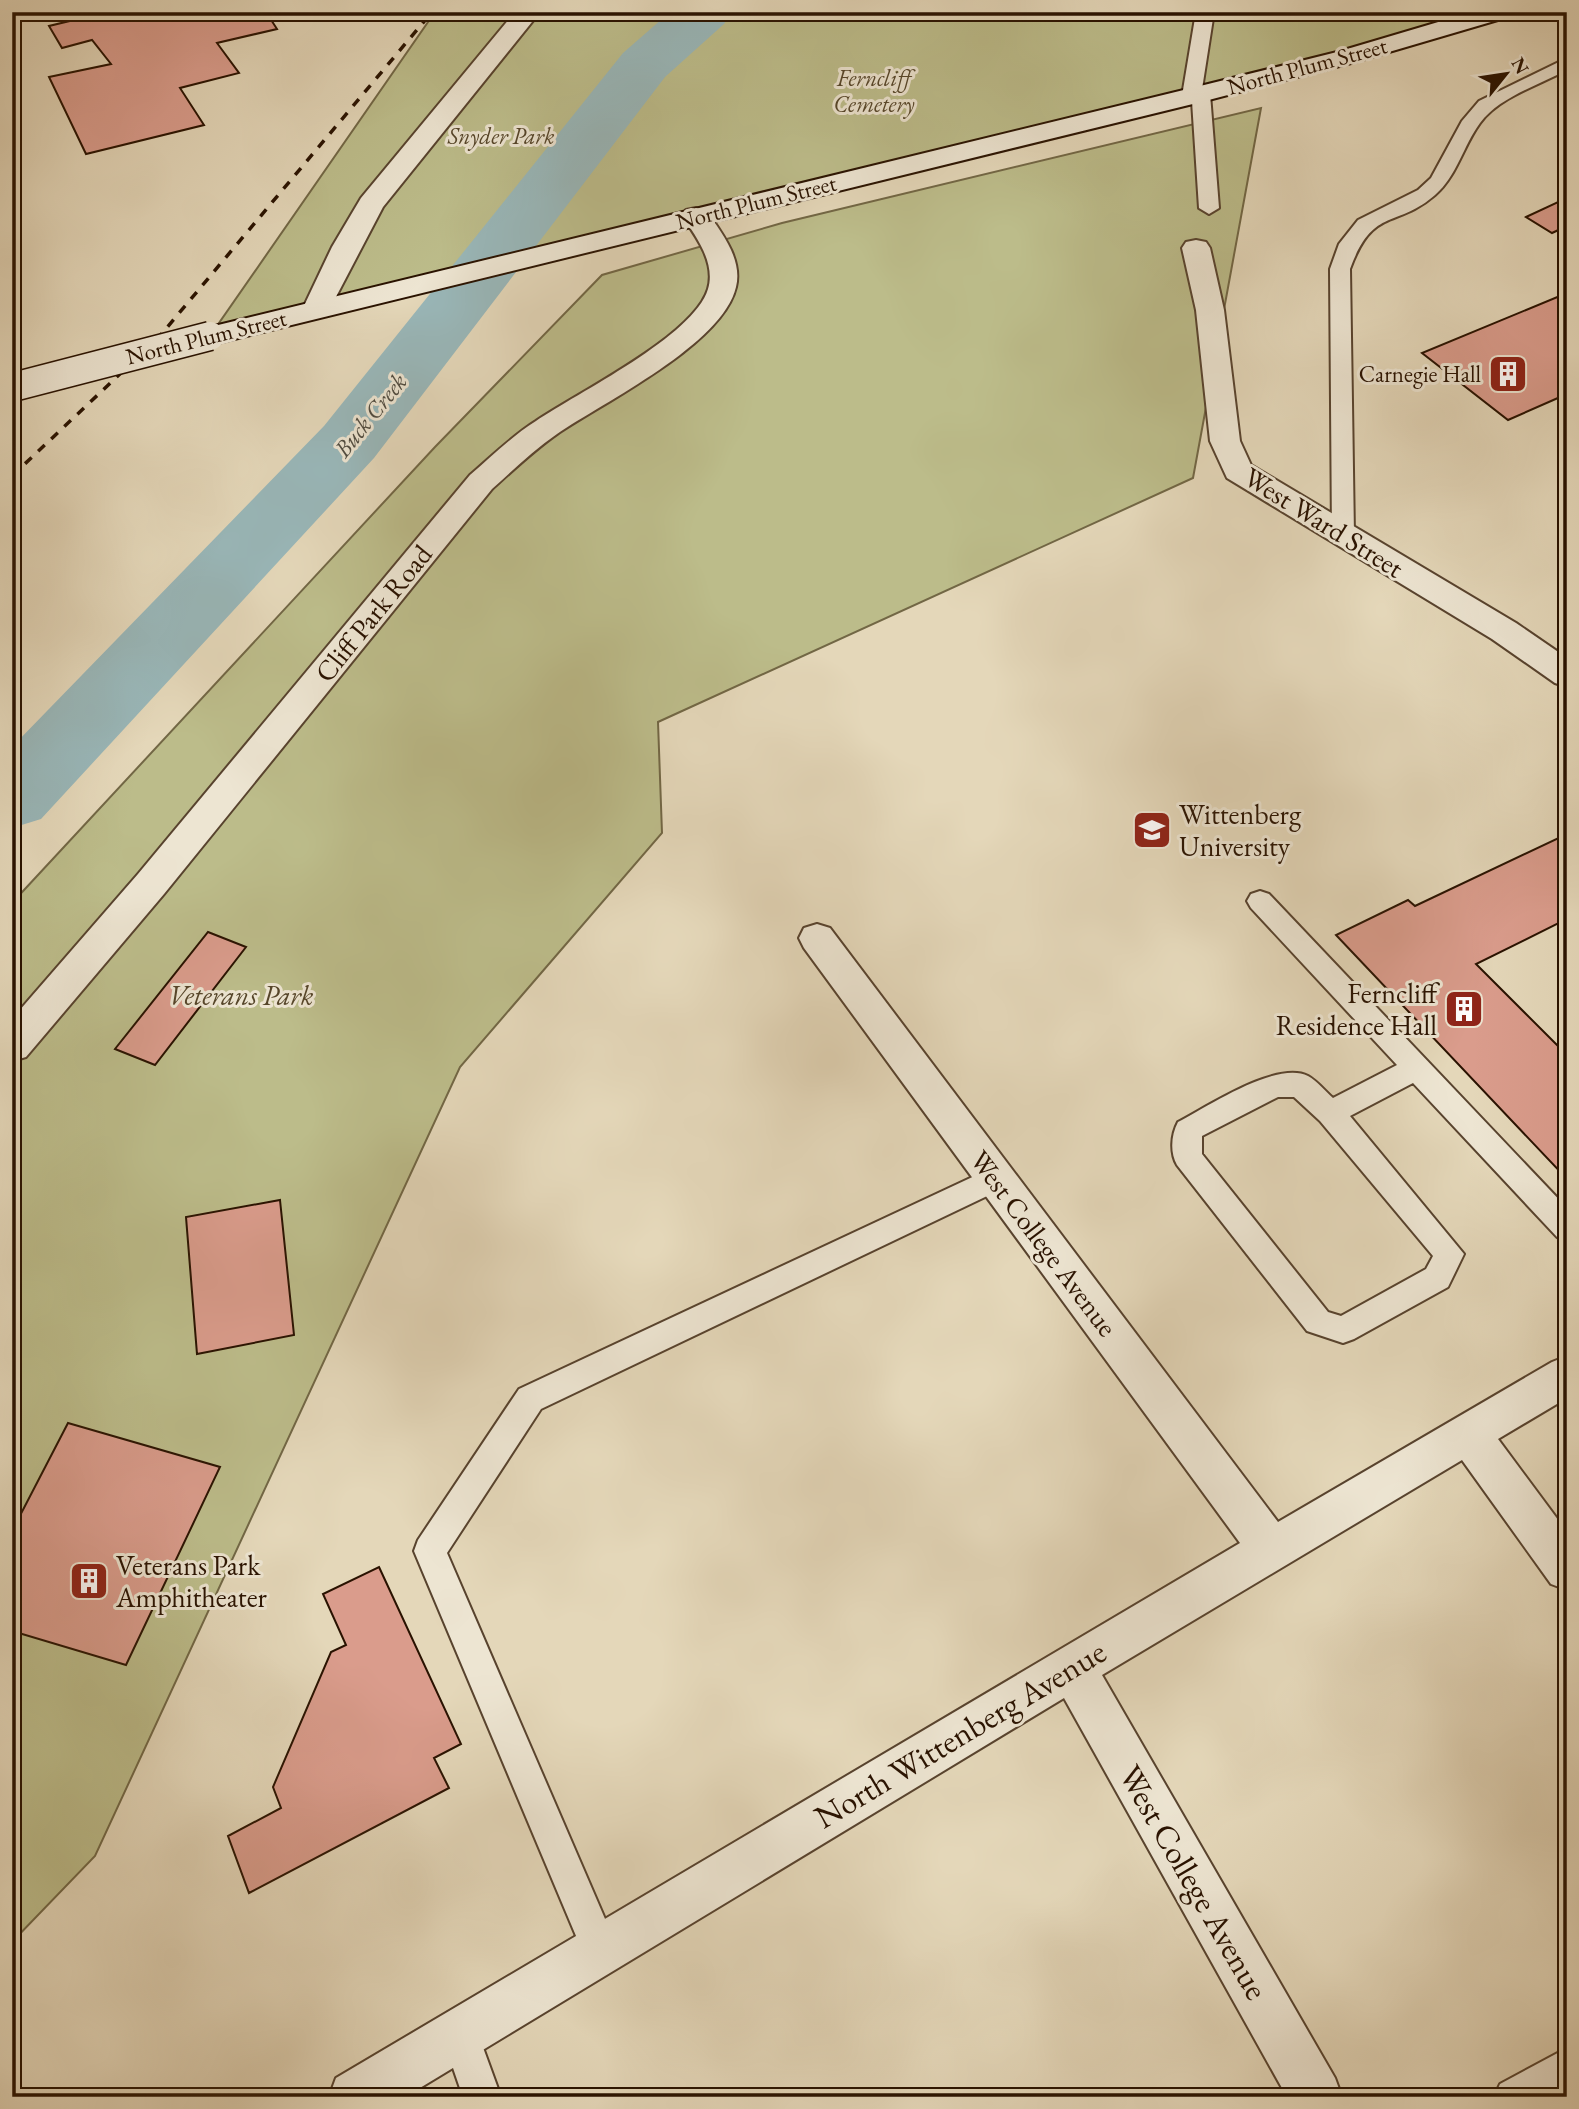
<svg xmlns="http://www.w3.org/2000/svg" width="1579" height="2109" font-family="'EB Garamond',serif">
  <rect width="100%" height="100%" fill="#e4d7b9"/>
  <filter id="stains"><feTurbulence type="fractalNoise" baseFrequency=".00286" numOctaves="4"/><feColorMatrix values="0 0 0 0 .2 0 0 0 0 .09 0 0 0 0 .02 0 0 0 .5 -.17"/></filter>
  <radialGradient id="worn" r=".72"><stop offset=".6" stop-color="#630" stop-opacity="0"/><stop offset="1" stop-color="#630" stop-opacity=".3"/></radialGradient>
  <path fill="#bcbc8a" stroke="#726745" stroke-width="2" d="M435 12H1499L210 336Z
    M1261 108 1193 478 658 722 662 833 460 1067 95 1856 12 1942V903L435 447 602 275 782 223Z"/>
  <g fill="none" stroke-linecap="round" stroke-linejoin="round">
    <path fill="#99b7b9" fill-rule="evenodd" d="M670 12H732L724 24 665 77 374 458 41 819 12 828V747L324 426 623 53Z"/>
  </g>
  <path fill="#da9c8c" stroke="#291200" stroke-width="2" d="M74 12H266L277 29 217 43 239 73 180 88 204 125 86 154 49 77 111 64 92 40 62 48 49 26 78 19Z
    M1558 202 1567 207V226L1552 233 1526 217Z
    M1567 293V394L1508 420 1422 353Z
    M1567 834V919L1476 964 1567 1055V1179L1336 935 1408 900 1415 906Z
    M208 932 246 947 155 1065 115 1049Z
    M280 1200 294 1335 197 1354 186 1217Z
    M68 1423 220 1467 126 1665 12 1631V1531Z
    M379 1567 461 1744 434 1758 449 1788 249 1893 228 1836 281 1808 273 1787 331 1652 346 1645 323 1594Z"/>
  <g fill="none" stroke-linecap="round" stroke-linejoin="round">
    <g stroke="#58432e" stroke-width="4">
      <path id="lane" d="M1196 12H1214L1202 89 1210 94 1219 208 1209 214 1199 208 1192 101 1182 96Z
        M1567 58V70C1539 85 1499 97 1480 123 1463 146 1457 176 1435 195 1396 229 1373 206 1350 269L1354 536 1351 541H1335L1332 536 1330 269 1339 244 1358 220 1418 190 1431 178 1462 121 1479 101Z
        M1260 891 1269 894 1567 1208V1240L1557 1237 1413 1083 1350 1116 1464 1254 1448 1287 1354 1339 1343 1343 1307 1331 1177 1165C1170 1153 1171 1135 1178 1122 1207 1107 1277 1060 1308 1076 1317 1081 1325 1091 1333 1098L1397 1065 1251 908 1247 901 1251 894ZM1278 1097H1294L1320 1121 1433 1256 1426 1269 1341 1316 1328 1312 1202 1154V1136Z
        M996 1166 1006 1169 1011 1178 1006 1187 541 1409 447 1553 618 1949 613 1962 600 1967 587 1962 414 1551 418 1540 519 1389Z
        M460 2014 473 2020 501 2097H463L441 2033 447 2020Z
        M1567 2048V2088L1551 2097H1494L1500 2084Z"/>
    </g>
    <g stroke="#58432e" stroke-width="4">
      <path id="street" d="M515 12H540L383 207 327 314 317 317 307 314 303 308 332 247 361 198Z
        M696 208 706 210C721 232 743 259 736 287 723 344 604 402 557 434 534 450 513 470 492 489L164 894 26 1057 12 1061V1019L138 874 470 475C492 456 512 436 536 421 577 393 694 336 708 289 716 263 696 236 682 216L686 210Z
        M1196 240 1206 242 1210 248 1224 310 1240 441 1251 465 1516 623 1567 658V687L1555 683 1492 639 1227 478 1210 441 1196 310 1182 248 1186 242Z
        M817 924 830 928 1278 1522 1552 1362 1567 1356V1398L1498 1439 1567 1532V1590L1551 1584 1462 1460 1102 1675 1335 2078 1342 2097H1287L1064 1698 405 2097H329L336 2078 1240 1543 804 948 799 938 804 928Z"/>
    </g>
    <g stroke="#291200" stroke-width="4">
      <path id="secondary" d="M1472 12H1511L1508 17 1355 62 1201 102 210 345 200 342 196 336 200 330 210 327 1196 87 1337 52Z"/>
    </g>
    <use href="#lane" fill="#ede5d2" fill-rule="evenodd"/>
    <use href="#street" fill="#ede5d2" fill-rule="evenodd"/>
    <use href="#secondary" fill="#ede5d2" fill-rule="evenodd"/>
    <path stroke="#291200" stroke-width="3.5" stroke-dasharray="9 9" stroke-linecap="butt" d="M12 476 159 337 432 12"/>
    <g stroke="#291200" stroke-width="31" stroke-linecap="butt">
      <path id="secondary-bridge" d="M17 386 210 336"/>
    </g>
    <use href="#secondary-bridge" stroke="#ede5d2" stroke-width="28"/>
  </g>
  <defs>
    <g id="building-square" transform="scale(2.0125)"><rect x="-9" y="-9" width="18" height="18" rx="4" fill="#8f2418" stroke="#ede5d2"/><path d="M-4-6H4V6H1V3H-1V6H-4ZM-2.5-4.3h1.7v1.8h-1.7ZM.8-4.3h1.7v1.8H.8ZM-2.5-1h1.7V.8h-1.7ZM.8-1h1.7V.8H.8Z" fill="#fff"/></g>
    <g id="university-square" transform="scale(2.0125)"><rect x="-9" y="-9" width="18" height="18" rx="4" fill="#8f2418" stroke="#ede5d2"/><path d="M0-5L7-2L0 1L-7-2ZM-4 1L0 2.5L4 1V4Q0 6-4 4Z" fill="#fff"/></g>
  </defs>
  <g fill-rule="evenodd">
    <use href="#building-square" x="1508" y="374"/>
    <use href="#university-square" x="1152" y="830"/>
    <use href="#building-square" x="1464" y="1009"/>
    <use href="#building-square" x="89" y="1581"/>
  </g>
  <g text-anchor="middle" dominant-baseline="central" stroke-width="6" stroke-linejoin="round" paint-order="stroke">
    <g font-size="23" fill="#291200" stroke="#ede5d2">
      <text transform="translate(1307 66) rotate(-15)">North Plum Street</text>
      <text transform="translate(756 202) rotate(-14)">North Plum Street</text>
      <text transform="translate(206 337) rotate(-14)">North Plum Street</text>
    </g>
    <g font-size="23" font-style="italic" fill="#554529" stroke="#ede5d2">
      <text x="874" y="78">Ferncliff<tspan x="874" dy="26">Cemetery</tspan></text>
      <text x="501" y="136">Snyder Park</text>
    </g>
    <g font-size="23" fill="#291200" stroke="#ede5d2" text-anchor="end">
      <text x="1481" y="374">Carnegie Hall</text>
    </g>
    <g font-size="24" font-style="italic" fill="#504c41" stroke="#ede5d2">
      <text transform="translate(370 415) rotate(-51)">Buck Creek</text>
    </g>
    <g font-size="28" fill="#291200" stroke="#ede5d2">
      <text transform="translate(1324 522) rotate(32)">West Ward Street</text>
      <text transform="translate(373 613) rotate(-51)">Cliff Park Road</text>
      <text transform="translate(1044 1243) rotate(53)">West College Avenue</text>
    </g>
    <g font-size="28" fill="#291200" stroke="#ede5d2" text-anchor="start">
      <text x="1179" y="814">Wittenberg<tspan x="1179" dy="32">University</tspan></text>
      <text x="1437" y="993" text-anchor="end">Ferncliff<tspan x="1437" dy="32">Residence Hall</tspan></text>
      <text x="116" y="1565">Veterans Park<tspan x="116" dy="32">Amphitheater</tspan></text>
    </g>
    <g font-size="28" font-style="italic" fill="#554529" stroke="#ede5d2">
      <text x="241" y="995">Veterans Park</text>
    </g>
    <g font-size="33" fill="#291200" stroke="#ede5d2">
      <text transform="translate(960 1734) rotate(-31)">North Wittenberg Avenue</text>
      <text transform="translate(1194 1882) rotate(60)">West College Avenue</text>
    </g>
  </g>
  <rect width="1579" height="2109" fill="none" stroke="#e4d7b9" stroke-width="42"/>
  <rect x="14" y="14" width="1551" height="2081" fill="none" stroke="#291200" stroke-width="3.5"/>
  <rect x="21" y="21" width="1537" height="2067" fill="none" stroke="#291200" stroke-width="2"/>
  <g transform="translate(1506 74) rotate(60)" stroke="#ede5d2" stroke-width="5" paint-order="stroke">
  <path d="M0-5L12 26L0 18L-12 26Z" fill="#291200"/>
  <text y="-10" font-size="19" font-weight="bold" text-anchor="middle" fill="#291200">N</text>
  </g>
  <rect width="100%" height="100%" filter="url(#stains)"/>
  <rect width="100%" height="100%" fill="url(#worn)"/>
</svg>
